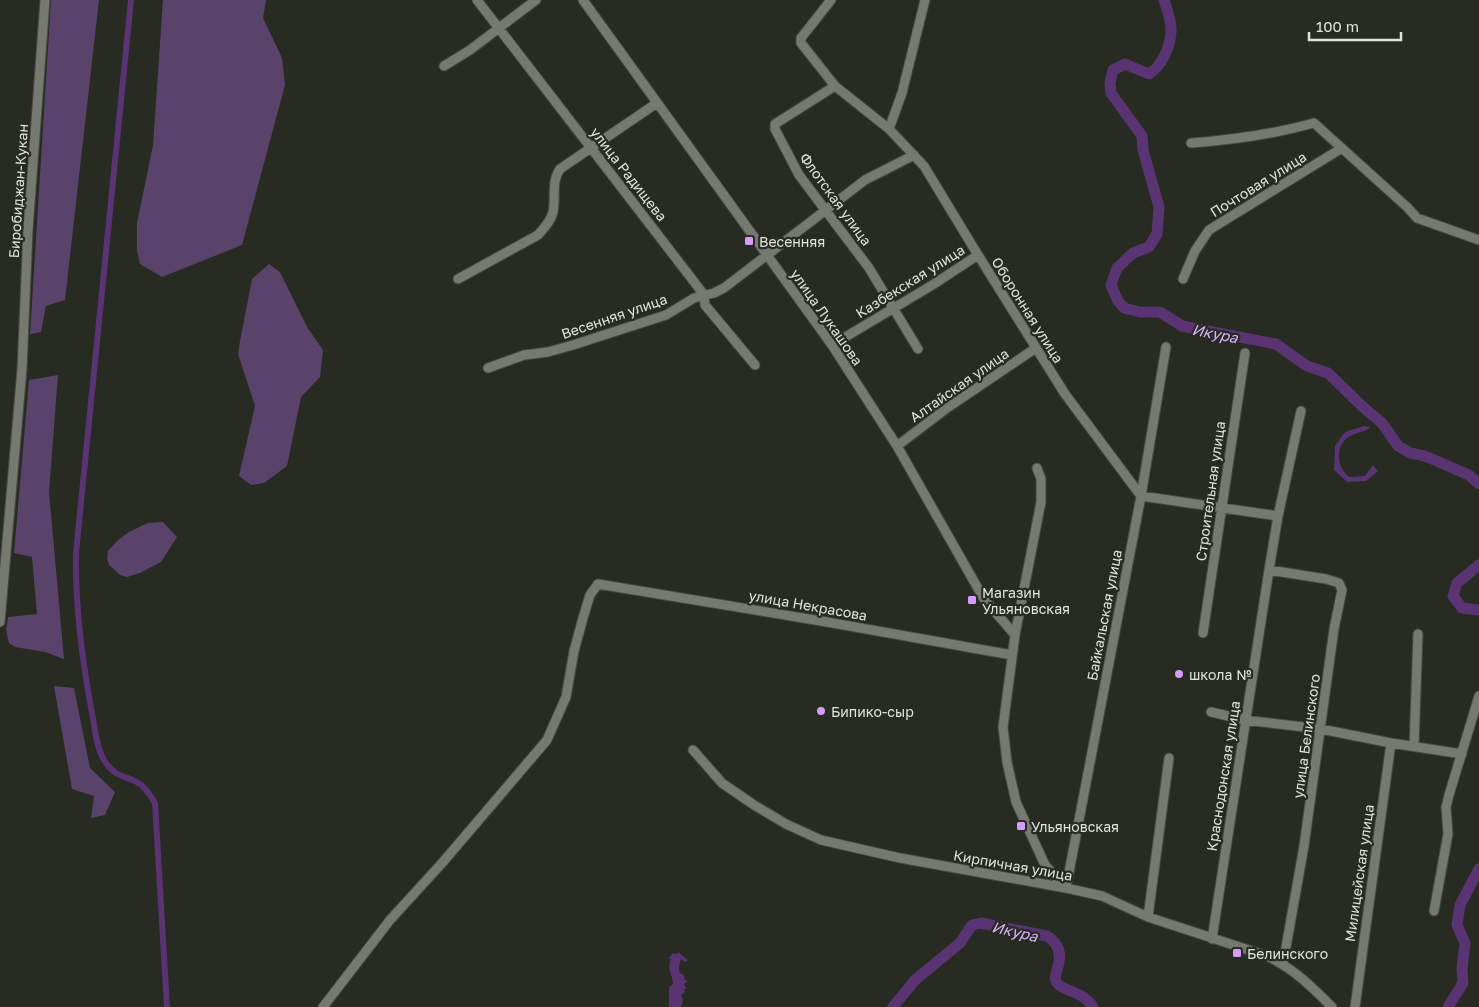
<svg xmlns="http://www.w3.org/2000/svg" width="1479" height="1007" font-family="'Golos Text',sans-serif">
  <rect width="100%" height="100%" fill="#272b22"/>
  <path fill="#59436a" d="M51 0H99L65 300 46 306 41 332 30 334Z
    M163 0H266L263 18 282 58 285 85 242 245 162 277 140 264 137 251V223L153 145Z
    M269 264 280 272 307 327 323 350 320 377 301 397 287 466 264 483 251 485 239 476 255 406 238 354 240 341 252 279Z
    M58 375 49 492 64 659 45 652 15 647 9 643 6 630 8 617 37 614 32 557 14 553 29 380Z
    M163 522 177 537 161 562 140 573 127 577 120 575 109 565 107 558 108 551 118 540 129 532 148 523Z
    M54 686 74 688 90 768 115 792 105 815 91 818 94 796 72 789Z"/>
  <path fill="#593372" d="M1364 426 1370 427C1365 433 1359 431 1352 435 1335 443 1335 466 1349 477L1365 476 1373 465 1378 471 1366 481 1347 482 1334 470 1335 446 1345 432Z
    M678 952 688 960 685 962 681 959C680 963 678 968 680 973L684 975 685 980 688 981 684 984 687 989H684L685 992 681 995 683 999 681 1007H669V987L673 984C673 975 666 968 671 959L668 958 671 956 672 953 677 954Z"/>
  <g fill="none" stroke-linecap="round" stroke-linejoin="round">
    <path stroke="#593372" stroke-width="6" d="M131 0 76 553C75 607 82 660 92 713 95 728 96 747 104 760 113 775 121 775 135 781 144 785 150 794 155 803L167 1007"/>
    <path stroke="#593372" stroke-width="11" d="M1164 0C1167 9 1172 22 1171 32 1170 47 1162 66 1149 74L1125 64 1113 70 1110 83 1111 93 1142 136 1143 150 1159 207 1157 234 1149 247 1133 253 1117 268 1111 285 1118 301 1124 308 1140 312H1160L1182 326 1276 344 1307 366 1328 373 1363 407 1382 423 1398 446 1410 453 1425 456 1469 475 1479 484
      M1479 565 1457 583 1453 596 1462 608 1479 610
      M893 1007 915 980 960 943 972 925 981 923 1047 936C1060 944 1062 956 1057 970 1056 974 1054 978 1056 981 1059 991 1083 990 1093 1007
      M1448 1007 1463 983 1462 969 1465 943 1457 925 1460 905 1479 869"/>
    <g stroke="#464942" stroke-width="11">
      <path id="minor" d="M477 0 695 283 704 295 705 305 755 365
        M583 0 832 345 897 446 984 599 1015 635
        M831 0 801 38V43L835 86 889 129 924 166 978 255 1065 394 1141 496 1278 516
        M444 66 470 50 536 0
        M835 86 775 124V129L799 175 869 268 918 349
        M889 129 902 93 925 0
        M1191 143C1233 140 1274 134 1314 123L1407 207 1417 218 1479 240
        M458 279 538 235C544 228 551 221 553 212 556 197 551 182 560 169L657 103
        M1183 279 1195 251 1209 230 1342 148
        M832 345 934 284 978 255
        M488 368 524 355 548 352 573 345 666 315 694 298 714 293 724 288 865 180 914 155
        M897 446 947 408 1036 348
        M1037 468 1041 479V502L1015 635 1003 727 1007 762 1016 802 1045 865 1065 887
        M1269 570 1326 579 1339 583 1342 590 1334 629 1304 846 1283 964
        M0 622 22 369 28 230 45 0
        M1203 633 1245 353
        M1211 712 1245 720 1321 729 1391 743 1462 754
        M1414 746 1418 634
        M693 750 722 783 754 805 786 824 821 840 900 858 1066 888 1102 896 1148 917 1267 956C1294 969 1311 986 1332 1007
        M1066 888 1141 496 1166 347
        M1434 911 1448 834 1446 807 1449 795 1479 696
        M1148 917 1169 758
        M1212 939 1269 570 1278 516 1301 411
        M323 1007 390 920 443 862 547 740 566 697 574 651 583 618 590 595 598 584 827 622 1012 655
        M1355 1007 1391 743"/>
    </g>
    <use href="#minor" stroke="#75796f" stroke-width="9"/>
  </g>
  <g fill="#d39cfc" stroke="#272b22" stroke-width="2">
    <rect x="744" y="236" width="10" height="10" rx="2.5"/>
    <rect x="967" y="595" width="10" height="10" rx="2.5"/>
    <circle cx="1179" cy="674" r="5"/>
    <circle cx="821" cy="711" r="5"/>
    <rect x="1016" y="821" width="10" height="10" rx="2.5"/>
    <rect x="1232" y="948" width="10" height="10" rx="2.5"/>
  </g>
  <g text-anchor="middle" dominant-baseline="central" stroke-width="4.5" stroke-linejoin="round" paint-order="stroke">
    <g font-size="14" fill="#e0e2dd" stroke="#272b22">
      <text transform="translate(629 174) rotate(52)">улица Радищева</text>
      <text transform="translate(1258 184) rotate(-32)">Почтовая улица</text>
      <text transform="translate(18 191) rotate(-86)">Биробиджан-Кукан</text>
      <text transform="translate(836 199) rotate(54)">Флотская улица</text>
      <text transform="translate(910 281) rotate(-32)">Казбекская улица</text>
      <text transform="translate(1028 310) rotate(58)">Оборонная улица</text>
      <text transform="translate(614 316) rotate(-19)">Весенняя улица</text>
      <text transform="translate(827 317) rotate(55)">улица Лукашова</text>
      <text transform="translate(959 385) rotate(-35)">Алтайская улица</text>
      <text transform="translate(1210 491) rotate(-82)">Строительная улица</text>
      <text transform="translate(808 605) rotate(10)">улица Некрасова</text>
      <text transform="translate(1104 615) rotate(-79)">Байкальская улица</text>
      <text transform="translate(1306 736) rotate(-82)">улица Белинского</text>
      <text transform="translate(1223 776) rotate(-81)">Краснодонская улица</text>
      <text transform="translate(1013 865) rotate(10)">Кирпичная улица</text>
      <text transform="translate(1359 873) rotate(-82)">Милицейская улица</text>
    </g>
    <g font-size="14" fill="#e0e2dd" stroke="#272b22" text-anchor="start">
      <text x="759" y="241">Весенняя</text>
      <text x="982" y="592">Магазин<tspan x="982" dy="16">Ульяновская</tspan></text>
      <text x="1189" y="674">школа №</text>
      <text x="831" y="711">Бипико-сыр</text>
      <text x="1031" y="826">Ульяновская</text>
      <text x="1247" y="953">Белинского</text>
    </g>
    <g font-size="15" font-style="italic" fill="#dbb0fb" stroke="#272b22">
      <text transform="translate(1215 333) rotate(11)">Икура</text>
      <text transform="translate(1015 931) rotate(13)">Икура</text>
    </g>
  </g>
  <path d="M1309 32v8h92v-8" fill="none" stroke="#e0e2dd" stroke-width="2.5"/>
  <text x="1316" y="32" font-size="15" fill="#e0e2dd" stroke="#272b22" stroke-width="4" paint-order="stroke">100 m</text>
</svg>
